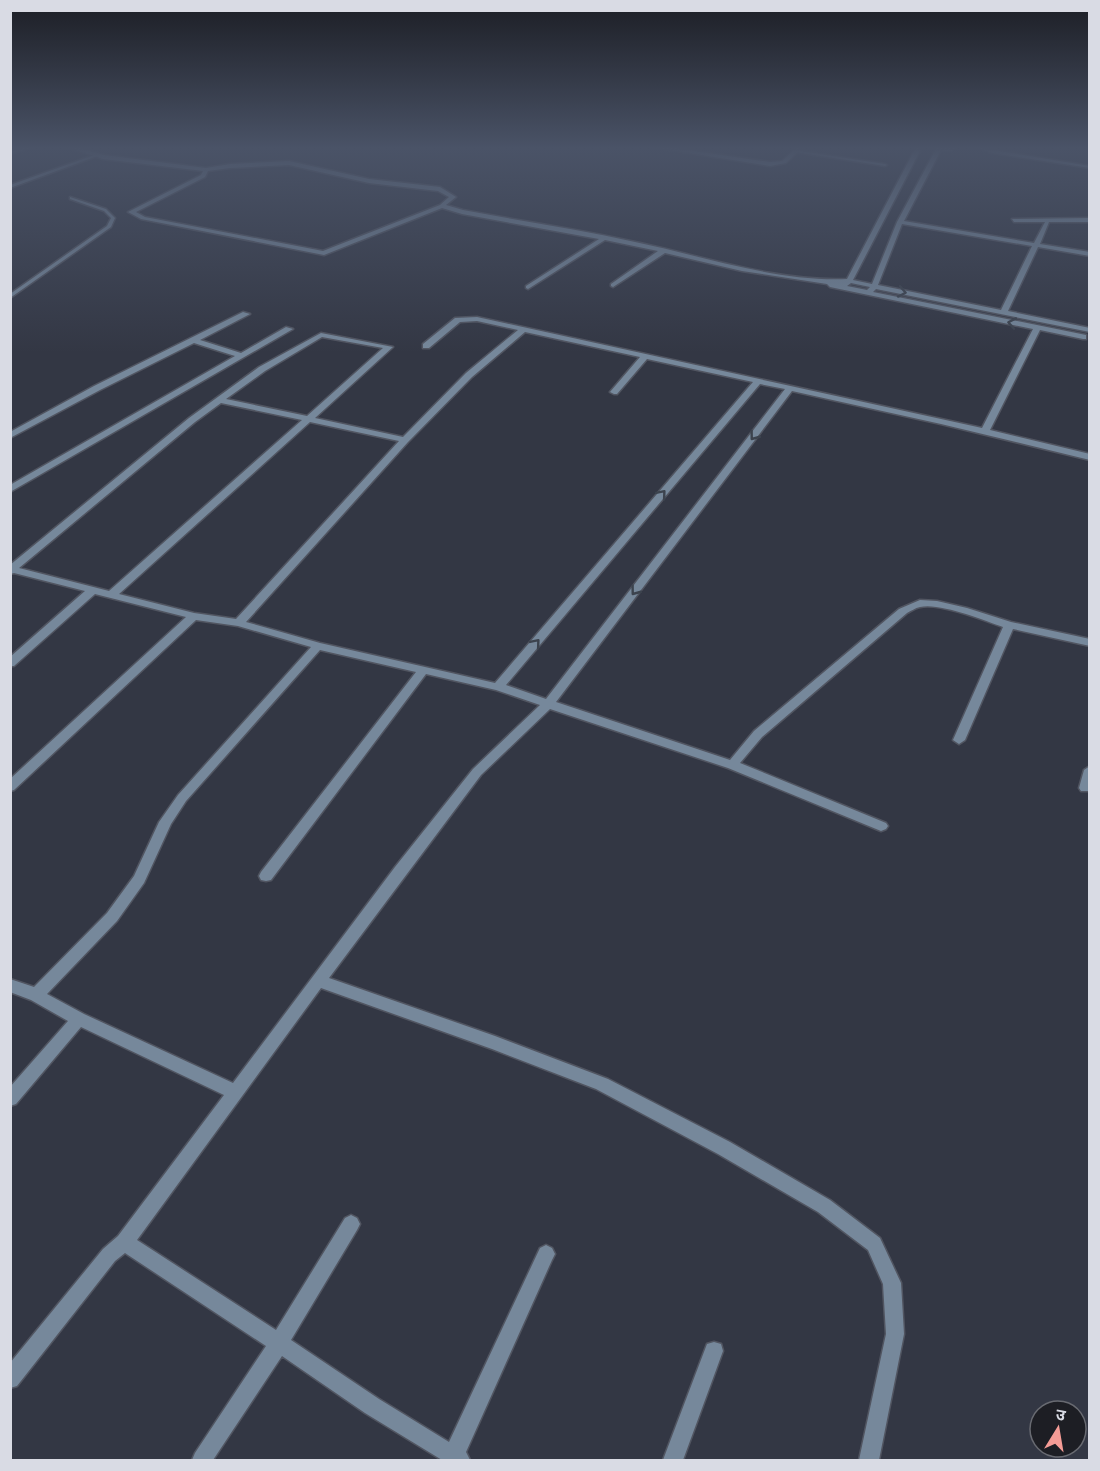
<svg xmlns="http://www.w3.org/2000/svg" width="1100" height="1471" font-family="'Roboto Condensed','Noto Sans Devanagari',sans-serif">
  <rect width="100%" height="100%" fill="#333744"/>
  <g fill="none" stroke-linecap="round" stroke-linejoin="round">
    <g stroke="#515561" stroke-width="3">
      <path id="service" d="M27 147H33L10 154V152Z
        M975 147 1090 166V168L992 153Z
        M794 150 885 164 887 165 885 166 795 152Z
        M97 154 100 155 10 188V185Z
        M70 197 106 209 115 218 111 227 10 298V294L107 226 111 218 104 211 70 199Z"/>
    </g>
    <g stroke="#515561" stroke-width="3">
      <path id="minor" d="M67 147H76L104 155 206 168 230 164 289 161 369 179 440 187 456 197 446 205 463 210C520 221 578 229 635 242 703 256 776 282 847 279L916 147H922L853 280 872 284 897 222 937 147H956L951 151 941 150 904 221 1034 243 1045 222H1014L1012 219 1090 218V222H1049L1040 244 1090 252V256L1038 247 1008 311 1090 328V332L876 289 873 292 1086 335V339H1083L1040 330 990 430 1090 454V460L941 424 792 391 556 702 730 760 754 731 899 609 920 600 937 601 967 608 1011 622 1090 639V646L1013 629 965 740 959 744 953 740 1003 627C984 620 938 602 920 607 915 608 911 611 907 613L762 737 740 763 886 823 888 826 886 829 881 831 728 768 550 709 481 775 329 978 495 1036 608 1079 730 1142 830 1200 880 1238 901 1283 904 1334 879 1460H859L886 1334 883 1284 868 1250 818 1212 718 1154 596 1089 492 1049 321 988 137 1240 276 1330 345 1218 351 1215 357 1218 360 1224 357 1230 291 1340 379 1399 449 1442 540 1248 546 1245 552 1248 555 1254 552 1260 466 1452 470 1460H442L365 1413 282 1356 213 1460H192L195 1453 266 1346 125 1253 115 1261 17 1386 10 1388V1363L103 1249 118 1236 224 1095 81 1027 16 1104 10 1106V1087L68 1021 31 1000 10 992V979L34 987 107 913 134 876 159 822 178 795 311 647 238 626 196 620 14 790 10 791V779L186 617 95 594 14 666H10V657L85 591 14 573 10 574V565L189 418 259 367 321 333 393 347 315 418 403 437 466 373 518 330 477 321 460 322 429 348H423V344L455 318 477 317 982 428 1033 329 830 287 827 284 742 271 665 253 613 287 611 286V284L658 251 605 240 528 289 526 288V286L599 239 462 214 442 208 324 255 141 219 128 212 201 175 203 171 103 159ZM289 165 369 183 438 191 449 197 440 205 323 251 145 217 136 212 205 177 208 171 230 168ZM902 224 1032 246 1001 310 878 285ZM851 283 870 287 867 290 847 286ZM525 332 640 357 610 392 614 394H617L647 359 753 382 495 683 320 643 246 622 408 442 472 377ZM322 337 383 348 307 416 226 399 265 371ZM760 384 785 389 546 699 506 685ZM221 403 302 420 109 591 19 568 195 422ZM310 422 399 441 236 619 194 613 119 594ZM320 650 416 672 261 872 259 876 261 880 266 881 271 880 426 674 496 690 540 705 473 769 395 867 233 1083 84 1014 47 994 117 921 144 883 171 824 186 801Z
        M652 147H667L770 162 782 161 797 147H803L786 163 770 166Z
        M243 312 250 314 200 340 241 353 286 327 293 329 10 492V485L235 356 194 343 100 390 10 438V432L94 386Z
        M1090 766V791H1081L1079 788 1084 770Z
        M714 1342 721 1344 723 1351 683 1460H663L707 1344Z"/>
    </g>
    <use href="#service" fill="#76889b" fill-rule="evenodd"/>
    <use href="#minor" fill="#76889b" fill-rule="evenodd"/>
  </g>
  <defs><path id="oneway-chevron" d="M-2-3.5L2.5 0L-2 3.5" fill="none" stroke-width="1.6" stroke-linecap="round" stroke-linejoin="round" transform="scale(1.5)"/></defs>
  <g stroke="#3c434e">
    <use href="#oneway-chevron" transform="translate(902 292) rotate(11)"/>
    <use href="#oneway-chevron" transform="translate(1012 323) rotate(-169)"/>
    <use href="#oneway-chevron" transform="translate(754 436) rotate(127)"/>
    <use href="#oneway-chevron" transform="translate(662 494) rotate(-50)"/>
    <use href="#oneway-chevron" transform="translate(635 591) rotate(127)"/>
    <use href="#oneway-chevron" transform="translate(536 643) rotate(-50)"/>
  </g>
  <linearGradient id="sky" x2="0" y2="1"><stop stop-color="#1c1e25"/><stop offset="0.42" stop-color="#4a5367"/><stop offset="1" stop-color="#4a5367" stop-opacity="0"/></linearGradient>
  <rect width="1100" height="353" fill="url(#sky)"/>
  <rect width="1100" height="1471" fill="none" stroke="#d9dbe4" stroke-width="24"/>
  <g transform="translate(1058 1429) rotate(11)"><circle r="28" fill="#1d1e24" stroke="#686a71" stroke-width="1.5"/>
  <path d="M0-4.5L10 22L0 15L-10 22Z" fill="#f59c96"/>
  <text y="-9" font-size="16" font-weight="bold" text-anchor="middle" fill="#d9dbe4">उ</text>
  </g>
</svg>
